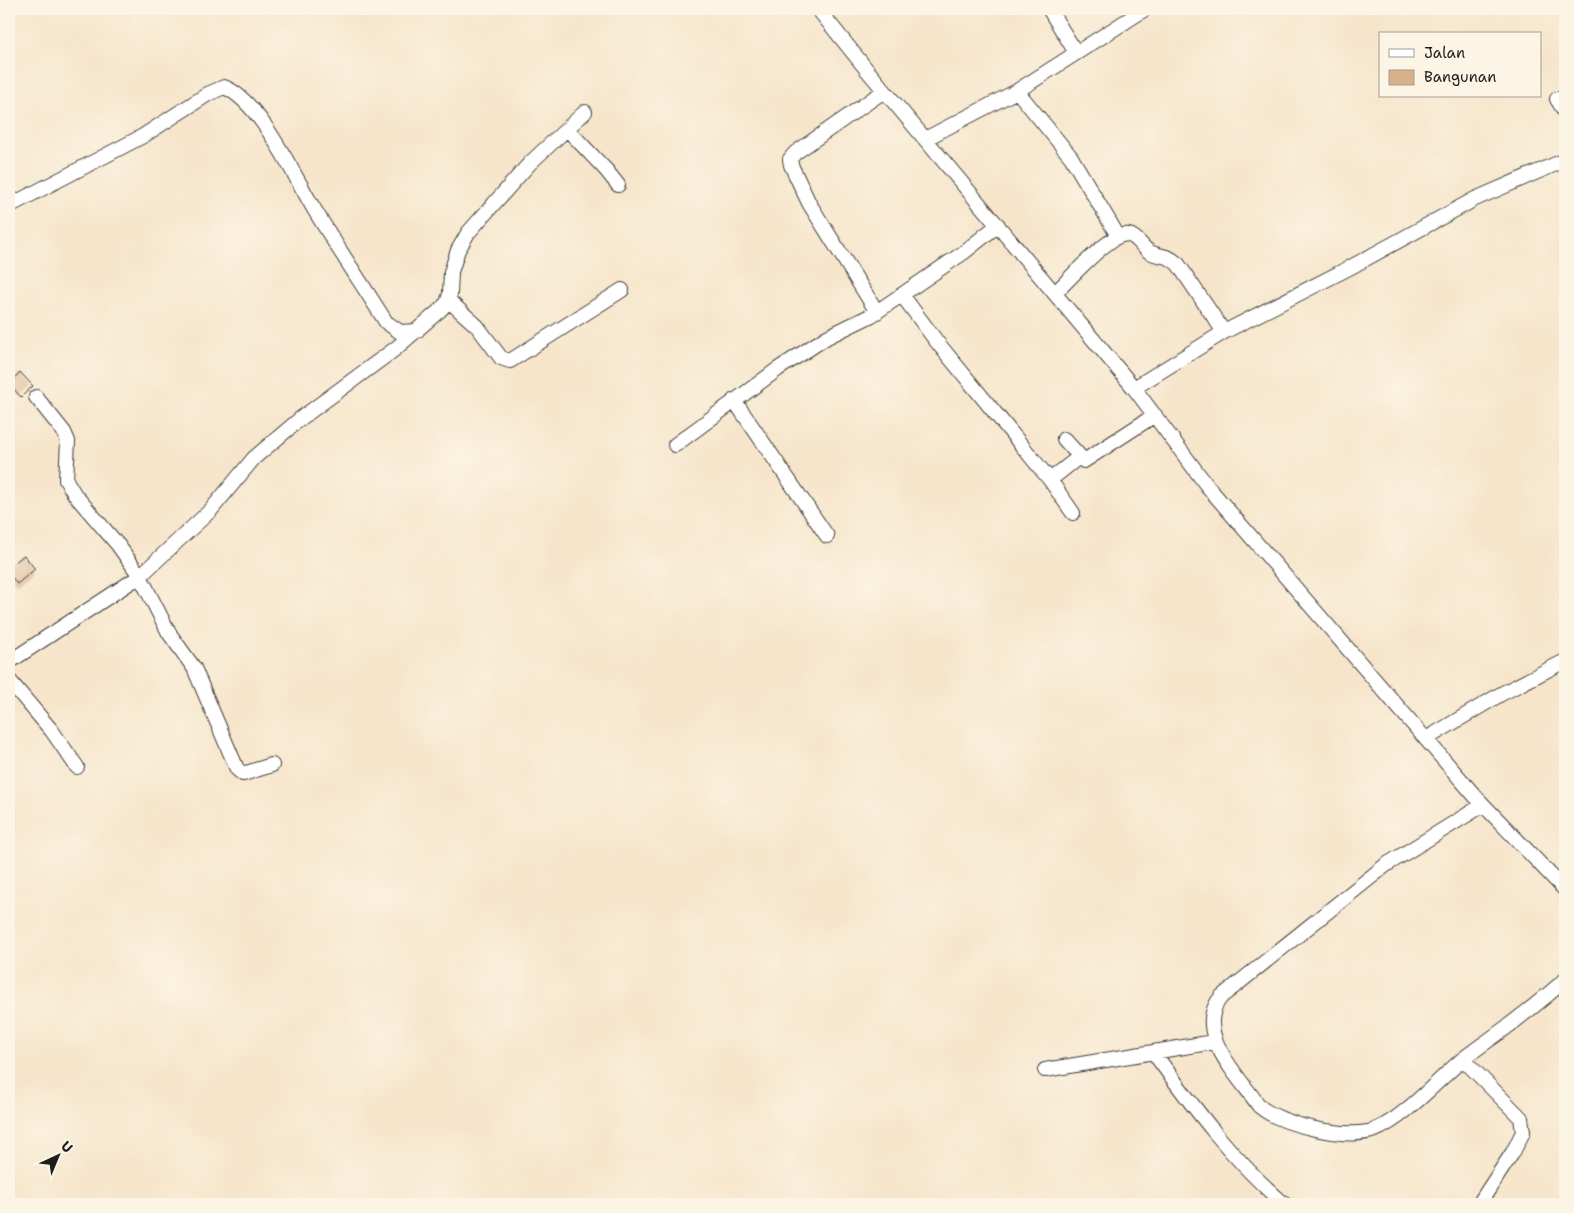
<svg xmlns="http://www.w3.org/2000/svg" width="1574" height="1213" font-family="'Shantell Sans',sans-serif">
  <rect width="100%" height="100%" fill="#fcf5e5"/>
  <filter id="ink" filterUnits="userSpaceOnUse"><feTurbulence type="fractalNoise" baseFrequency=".02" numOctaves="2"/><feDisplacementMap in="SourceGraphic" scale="10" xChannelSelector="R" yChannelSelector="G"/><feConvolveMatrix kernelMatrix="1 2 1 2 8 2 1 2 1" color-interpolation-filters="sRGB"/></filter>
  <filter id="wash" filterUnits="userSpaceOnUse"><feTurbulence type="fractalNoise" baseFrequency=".0096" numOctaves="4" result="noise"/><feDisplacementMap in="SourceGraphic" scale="20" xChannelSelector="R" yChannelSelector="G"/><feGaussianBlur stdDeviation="1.12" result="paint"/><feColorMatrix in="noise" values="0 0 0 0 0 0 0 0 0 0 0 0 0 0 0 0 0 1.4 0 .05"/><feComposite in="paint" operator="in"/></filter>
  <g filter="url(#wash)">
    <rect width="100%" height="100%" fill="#f6e5cb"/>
    <g id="blocks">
      <path fill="#d8b18b" d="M20 372 33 386 21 397 9 384Z
        M24 555 35 569 17 584 9 574V567Z"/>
    </g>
  </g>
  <g filter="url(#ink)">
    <use href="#blocks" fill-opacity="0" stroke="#3d3a36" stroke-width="1"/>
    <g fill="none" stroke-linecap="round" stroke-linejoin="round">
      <g stroke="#3d3a36" stroke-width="16">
        <path id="street" d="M818 9 867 70 1134 388 1208 487 1475 796 1565 890
          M1049 9 1075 51
          M1017 91 1071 157 1118 236
          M1557 99 1565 112
          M567 129 606 170 618 185
          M925 139 1017 91 1145 9
          M9 206 143 136 208 94 224 87C260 101 294 176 314 209 337 247 362 284 386 322L400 332 417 331
          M1055 293C1068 281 1112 230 1129 235 1138 237 1142 248 1150 252 1161 258 1165 253 1178 264L1224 332
          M902 295 937 342 1050 480 1079 457
          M448 300 477 326 501 358 510 361 622 290
          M877 312 809 203 791 165 790 159 795 153 884 91
          M1134 388 1224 332 1349 268 1475 199 1565 160
          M36 397 64 432 68 441 66 480 75 495 118 545 140 576 169 633 194 668 237 769 243 774 272 765
          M734 400 827 536
          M1064 439 1084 461 1155 415
          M675 445 778 369 827 337 872 315 963 253 998 225
          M1050 480 1073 513
          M9 662 140 576 211 510 254 458 300 419 395 349 439 311 447 303 450 294 451 272 458 250 468 233 530 163 585 112
          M9 680 52 731 77 767
          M1426 739 1501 694 1565 661
          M1483 805 1386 865 1221 997C1192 1032 1239 1076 1259 1106 1281 1125 1347 1140 1375 1130 1403 1119 1439 1079 1463 1059 1482 1044 1503 1031 1521 1016 1536 1005 1551 992 1565 980
          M1154 1053C1193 1107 1233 1160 1284 1204
          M1463 1059 1521 1118 1523 1132 1513 1152 1479 1204
          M1045 1070 1214 1042"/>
      </g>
      <use href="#street" stroke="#fff" stroke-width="14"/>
    </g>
  </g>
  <rect width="1574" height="1213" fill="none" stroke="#fcf5e5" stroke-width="30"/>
  <rect x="1379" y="32" width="162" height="65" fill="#fcf5e5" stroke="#a29e95"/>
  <rect x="1389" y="49" width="25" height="8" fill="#ffffff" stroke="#a29e95"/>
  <text x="1424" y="58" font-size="15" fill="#1c1c1c">Jalan</text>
  <rect x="1389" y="70" width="25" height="15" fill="#d8b18b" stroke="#a29e95"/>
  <text x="1424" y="82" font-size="15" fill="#1c1c1c">Bangunan</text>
  <g transform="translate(58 1156) rotate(44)" stroke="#fcf5e5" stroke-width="4" paint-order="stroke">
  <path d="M0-4L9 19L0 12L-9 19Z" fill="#1c1c1c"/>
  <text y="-8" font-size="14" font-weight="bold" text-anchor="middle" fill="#1c1c1c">U</text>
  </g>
</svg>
